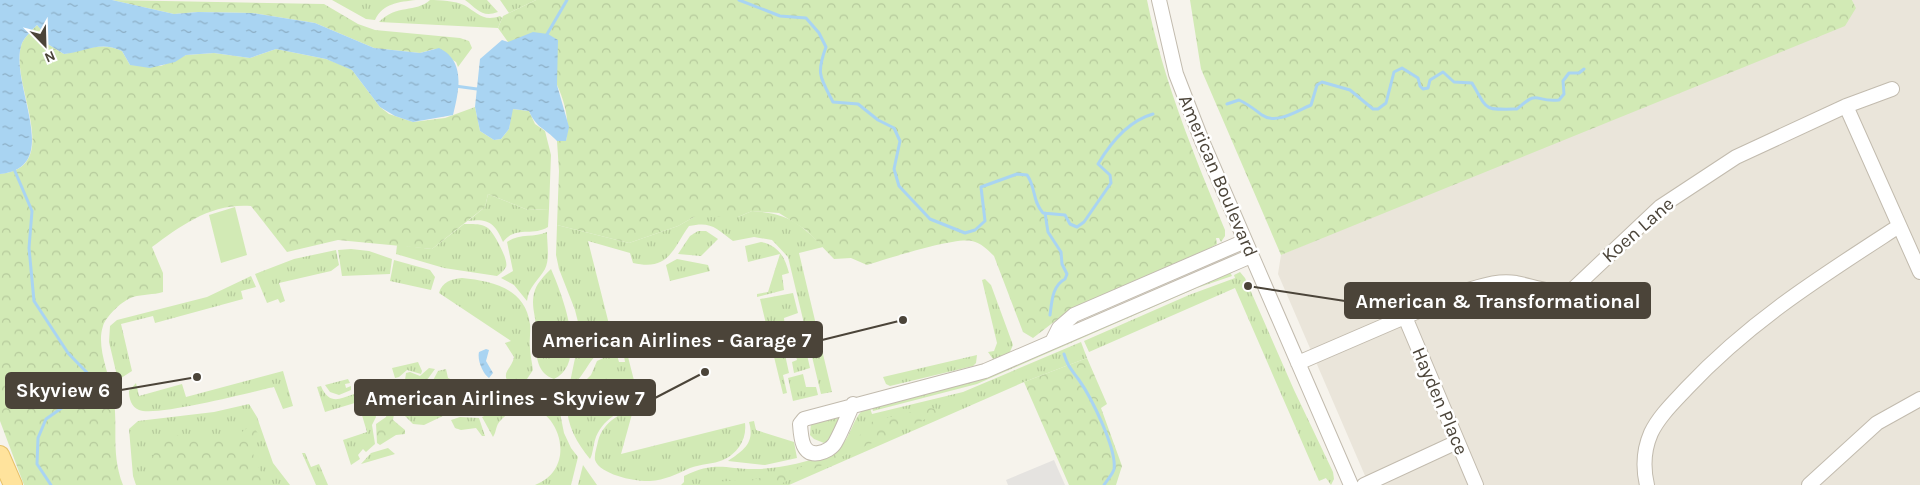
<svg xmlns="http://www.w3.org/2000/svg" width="1920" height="485" font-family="Karla,sans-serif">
  <defs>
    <pattern id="grass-tufts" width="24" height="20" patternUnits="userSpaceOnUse" patternTransform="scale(1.25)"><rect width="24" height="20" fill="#d2eab5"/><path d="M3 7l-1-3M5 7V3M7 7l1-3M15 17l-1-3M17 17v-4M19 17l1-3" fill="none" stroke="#b6ca9c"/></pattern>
    <pattern id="forest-crowns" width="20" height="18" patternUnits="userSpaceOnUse" patternTransform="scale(1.25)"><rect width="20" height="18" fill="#d2eab5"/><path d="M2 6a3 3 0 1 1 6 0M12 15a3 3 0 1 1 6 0" fill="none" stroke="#b6ca9c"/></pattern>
    <pattern id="water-ripples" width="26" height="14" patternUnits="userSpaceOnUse" patternTransform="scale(1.25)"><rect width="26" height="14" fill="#a9d4f2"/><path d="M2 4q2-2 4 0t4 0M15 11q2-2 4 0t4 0" fill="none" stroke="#8caec5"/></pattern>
  </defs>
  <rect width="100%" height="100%" fill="#f6f3ec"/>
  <path fill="#eae5da" d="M1852 0H1920V485H1369L1278 274 1281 255 1856 8Z"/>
  <path fill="url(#grass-tufts)" d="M332 0H416C399 2 383 3 375 20L366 19Z
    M430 0C439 0 456 1 464 5 478 13 483 22 500 16L502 18 498 28 379 22C396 4 416 13 430 0Z
    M465 0H487L498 12C482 18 477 9 465 0Z
    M500 0H536L509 13Z
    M488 194 528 210 549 209 548 227C532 237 516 225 503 242 495 223 488 218 468 221L485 207Z
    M752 211C787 214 798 221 823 247L799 253 832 392 821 394 788 257 772 240 754 237 733 241C716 228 711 221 689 226 672 250 669 271 633 263L630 253 588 241 614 344H596L580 330 575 310 559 269 556 255 557 225 629 243 678 226 694 217H738Z
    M464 224C471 224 482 223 488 228 494 233 509 260 506 267 504 271 500 274 497 276L444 268 396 254 397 245 432 249Z
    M698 231H706L718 239 701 256 678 254 690 236Z
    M547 232C547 244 550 259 545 269 538 281 529 286 527 301L514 285 501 278 513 271 507 242C520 233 534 238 547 232Z
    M761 242C778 245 785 257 789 273L782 275 784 290 757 297V294L768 292 780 254 748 262 745 246Z
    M351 249 369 251 392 259 390 274 342 276 338 250Z
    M336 250 339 265 331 271 279 283 285 301 280 303 278 299 267 303 255 274 294 259Z
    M677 259 708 265 710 271 670 281 666 265Z
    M394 260 430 270 435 277 431 290 390 281Z
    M551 269C562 294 589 363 554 379 532 372 537 346 536 329 536 315 530 305 535 290 538 282 544 276 551 269Z
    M1230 272 1232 276 1197 288 977 384 873 411 871 404 1011 367Z
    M1240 272 1245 278 1294 390 1333 472 1334 479 1331 485 1326 478 1319 481 1235 288 1089 352 1084 341 1189 295 1235 278 1234 275Z
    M251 276 256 287 241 291 243 299 155 323 153 316 121 324 132 371 118 380 109 342 110 326 117 320 207 297Z
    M462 278C492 281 525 288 530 324 531 332 529 339 530 347 530 355 532 362 533 370L527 379 512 387C498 372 512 370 514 357L505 343 511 341 439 293C442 282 451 279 462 278Z
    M985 279 991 285 1013 345 1009 354 993 359 988 352 994 351 997 343 982 280Z
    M793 293 798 313 784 318 785 328 779 331 781 338 787 337 790 347 784 350 789 373 783 375 787 393 783 394 760 299Z
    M800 321 805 343 793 346 788 324Z
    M579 339 600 352C587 361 584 379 569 387Z
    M1081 342 1087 358 1024 382 789 485H681L684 482V476C717 460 726 470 758 469 781 468 808 462 829 454 853 446 849 416 869 405L872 414 963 392Z
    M805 346 810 368 794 373 792 362 797 360 794 349Z
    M626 349 640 404C621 409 601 420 595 440 593 446 593 454 590 459 576 442 565 422 567 399L591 375 597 361 616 352 619 362H625L623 350Z
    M977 355 976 363 973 366 890 386 886 384 883 377Z
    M418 362 422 371 421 374 407 370 399 377 395 378 392 368Z
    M429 368 435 369 427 380 414 387 405 380 406 373 410 372 420 376Z
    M446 369 448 378 455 381 458 389 467 390 473 384 479 386 481 390 475 400 476 408C456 401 455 387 431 384L438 371Z
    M283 371 293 406 283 409 274 387C251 392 156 417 139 410 131 407 129 398 129 391L136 383 139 396 182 384 186 397Z
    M803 374 806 387H816L818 395 793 401 788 378Z
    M348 379 350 383 345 384 346 388 351 386V390L339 395 330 392 325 385Z
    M321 386C333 416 355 384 374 393L372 403 376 417 372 425 375 444 366 452 363 449 358 455 360 459 351 465 343 440 367 432 358 402 325 412 317 387Z
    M537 387 550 390 557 398 564 433 571 448 578 457 571 485H535C590 464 545 375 501 420 495 426 497 431 493 437L482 417 497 410 524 389Z
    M429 389C442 390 458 397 461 410L445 415 424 425 413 424 405 416 403 405 412 393Z
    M249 404 257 417 273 463 290 485H136L133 476 129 429 138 421 214 412Z
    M640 406 641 411 632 414 621 454 745 423C747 439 738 453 723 460 714 464 700 464 690 468 677 474 665 480 650 481 637 482 600 475 595 460 594 454 597 447 598 441 604 420 622 413 640 406Z
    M843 415 830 440 824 443 814 439 810 435 811 422Z
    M460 417 479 418 485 436H482L476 428 461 430 455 428 451 420Z
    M754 421 756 430 794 442 797 458 765 465 728 461C744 450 755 443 749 422Z
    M388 448 395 454 361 464 371 453Z
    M302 453H305L311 467 319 464 328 485H316Z
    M583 465 597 485H578Z"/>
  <path fill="url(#forest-crowns)" d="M112 0 324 4 358 24 375 30 460 38 469 41 472 48 458 67 456 62 434 49 420 53 374 48 315 23 252 13 198 12 174 14Z
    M536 0H1147C1163 80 1194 155 1225 230V236L1221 242 1219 238H1216L1217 244 1210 248 1072 308 1033 338 1023 332 994 256C987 249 981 243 972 241 953 237 887 259 867 265L851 258 834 259 806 230 779 213 752 211 738 217H694L678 226 629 243 557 225 559 171 557 141H566C570 122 565 102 557 85L508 42 498 28 503 16Z
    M1190 0H1852L1856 8 1845 26 1281 255 1201 69Z
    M37 25 43 32 46 43 64 54C84 50 102 41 122 51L130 65 161 66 186 55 214 53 250 58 276 49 326 59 345 66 352 70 380 107 389 114 413 122 445 118 475 107 480 131 494 140 501 139 509 129 512 109 529 111 535 124 545 131 551 155 549 209 528 210 488 194 485 207 432 249 338 240 287 252 251 206C211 203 182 225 152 247L163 273V292C153 295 143 294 133 297 123 300 106 316 103 326 96 346 109 374 113 394 119 426 110 452 123 485H24L0 421V174C67 167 7 81 22 43 25 37 32 30 37 25Z
    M1087 358 1107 404 1101 408 1122 466 1116 485H1069L1024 382Z
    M378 395 396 403 393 420 405 430V434L396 435 380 445 377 443 376 424 386 417 388 408 375 400Z
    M929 408 938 409 939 413 778 485H707L714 482 756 479 824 461 849 447 873 421Z
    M253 426 259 435C244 452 260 466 267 485H151C147 455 153 451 176 435L202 439 237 438 244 430Z"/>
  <path fill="#d2eab5" d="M235 207 247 255 221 263 209 215Z"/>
  <path fill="#e5e3e0" d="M1054 460 1065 485H1008L1006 480Z"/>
  <path fill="url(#water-ripples)" d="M0 0H112L174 14 198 12 252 13 315 23 374 48 420 53 439 48C466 61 459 91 453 115L413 122 395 116 380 107 352 70 326 59 276 49 250 58 214 53 186 55 175 62 150 68 130 65 122 51C99 40 86 52 64 54L46 43 43 32 37 25C32 30 25 37 22 43 7 82 66 167 0 174Z
    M533 32 548 34 558 40 557 85 569 127 566 141H557C544 127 537 129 529 111L513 109 509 129 501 139 494 140 480 131 475 107 480 59 502 40 508 42Z
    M486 349 489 350 486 361 493 373 489 378C483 374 477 360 479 352Z"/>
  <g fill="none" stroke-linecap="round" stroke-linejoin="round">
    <path stroke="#a9d4f2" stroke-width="3" d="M739 0 780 16 806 18 819 33 826 47C816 74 820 77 833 102L858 104 878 120 894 128 900 141 894 169 899 186 930 219 965 233 975 230 985 221 981 187 1017 174 1027 175C1036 187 1032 201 1043 213L1065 215 1070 224 1077 227 1084 222 1111 183 1110 175 1098 164C1111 142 1128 121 1153 114
      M546 36 567 0
      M455 86 477 89 480 87
      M1227 104 1239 100C1248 104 1254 109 1262 115 1276 125 1297 111 1311 105L1317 85 1322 82 1350 90 1373 109H1378L1386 103 1394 72 1402 68 1418 78 1420 86 1423 89 1428 88 1430 80 1443 72 1454 82 1472 83C1488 111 1484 110 1517 109 1540 88 1534 103 1559 100L1564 94 1563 81 1569 73H1579L1584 69
      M14 169 32 211 29 248 34 301 68 353 101 387 99 398 88 406 66 405 46 419 38 438 37 464 51 485
      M1045 213 1048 232 1061 252 1062 264 1067 274 1065 279C1052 286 1052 301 1050 315
      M1064 354C1068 367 1071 369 1079 380 1091 397 1117 449 1114 469 1113 474 1107 480 1104 485"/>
    <g stroke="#c2bbae" stroke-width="16">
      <path id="minor" d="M1159 0 1176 74 1202 141 1351 485
        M1846 106 1920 272
        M1405 317 1476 485
        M1053 340 1059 328 1074 315 1245 241
        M1298 363 1465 291C1482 286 1498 280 1516 283 1535 287 1550 293 1570 292L1660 207 1736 157 1846 106 1892 89
        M853 404C847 417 842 431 835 443 832 448 825 452 819 453 802 456 801 438 800 424L804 419 985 371 1251 256
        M1364 485 1457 442
        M1647 485C1643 468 1644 449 1651 433 1659 416 1675 401 1687 388 1751 320 1822 276 1899 226
        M1809 485 1877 423 1920 399"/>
    </g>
    <g stroke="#e6c16a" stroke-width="20">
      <path id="major" d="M0 455 13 485"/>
    </g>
    <use href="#minor" stroke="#fff" stroke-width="14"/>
    <use href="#major" stroke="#ffe39c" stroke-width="18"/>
  </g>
  <g text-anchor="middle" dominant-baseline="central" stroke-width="5" stroke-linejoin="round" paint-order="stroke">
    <g font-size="19" fill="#4b4439" stroke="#fff">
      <text transform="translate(1218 176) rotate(67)">American Boulevard</text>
      <text transform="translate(1638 230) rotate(-41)">Koen Lane</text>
      <text transform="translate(1440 401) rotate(67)">Hayden Place</text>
    </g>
  </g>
  <path fill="none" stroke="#4b4439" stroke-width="2" d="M1248 286L1345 301M903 320L822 340M197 377L121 390M705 372L655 398"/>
  <g fill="#4b4439" stroke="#fff" stroke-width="2">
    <circle cx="1248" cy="286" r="5"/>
    <circle cx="903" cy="320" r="5"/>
    <circle cx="197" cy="377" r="5"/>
    <circle cx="705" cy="372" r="5"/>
  </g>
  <g fill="#4b4439" stroke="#4b4439" stroke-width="2">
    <rect x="1345" y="283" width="305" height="35" rx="5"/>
    <rect x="533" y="322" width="289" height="35" rx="5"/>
    <rect x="6" y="373" width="115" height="35" rx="5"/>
    <rect x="355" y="380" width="300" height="35" rx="5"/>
  </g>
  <g font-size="20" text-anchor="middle" font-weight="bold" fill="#fff">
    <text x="1498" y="308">American &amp; Transformational</text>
    <text x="677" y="347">American Airlines - Garage 7</text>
    <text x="63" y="397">Skyview 6</text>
    <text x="505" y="405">American Airlines - Skyview 7</text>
  </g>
  <g transform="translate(45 45) rotate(157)" stroke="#ffffff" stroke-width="4" paint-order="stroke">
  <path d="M0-4L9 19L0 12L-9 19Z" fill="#4b4439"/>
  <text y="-8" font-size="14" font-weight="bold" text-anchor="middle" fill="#4b4439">N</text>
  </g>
</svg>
